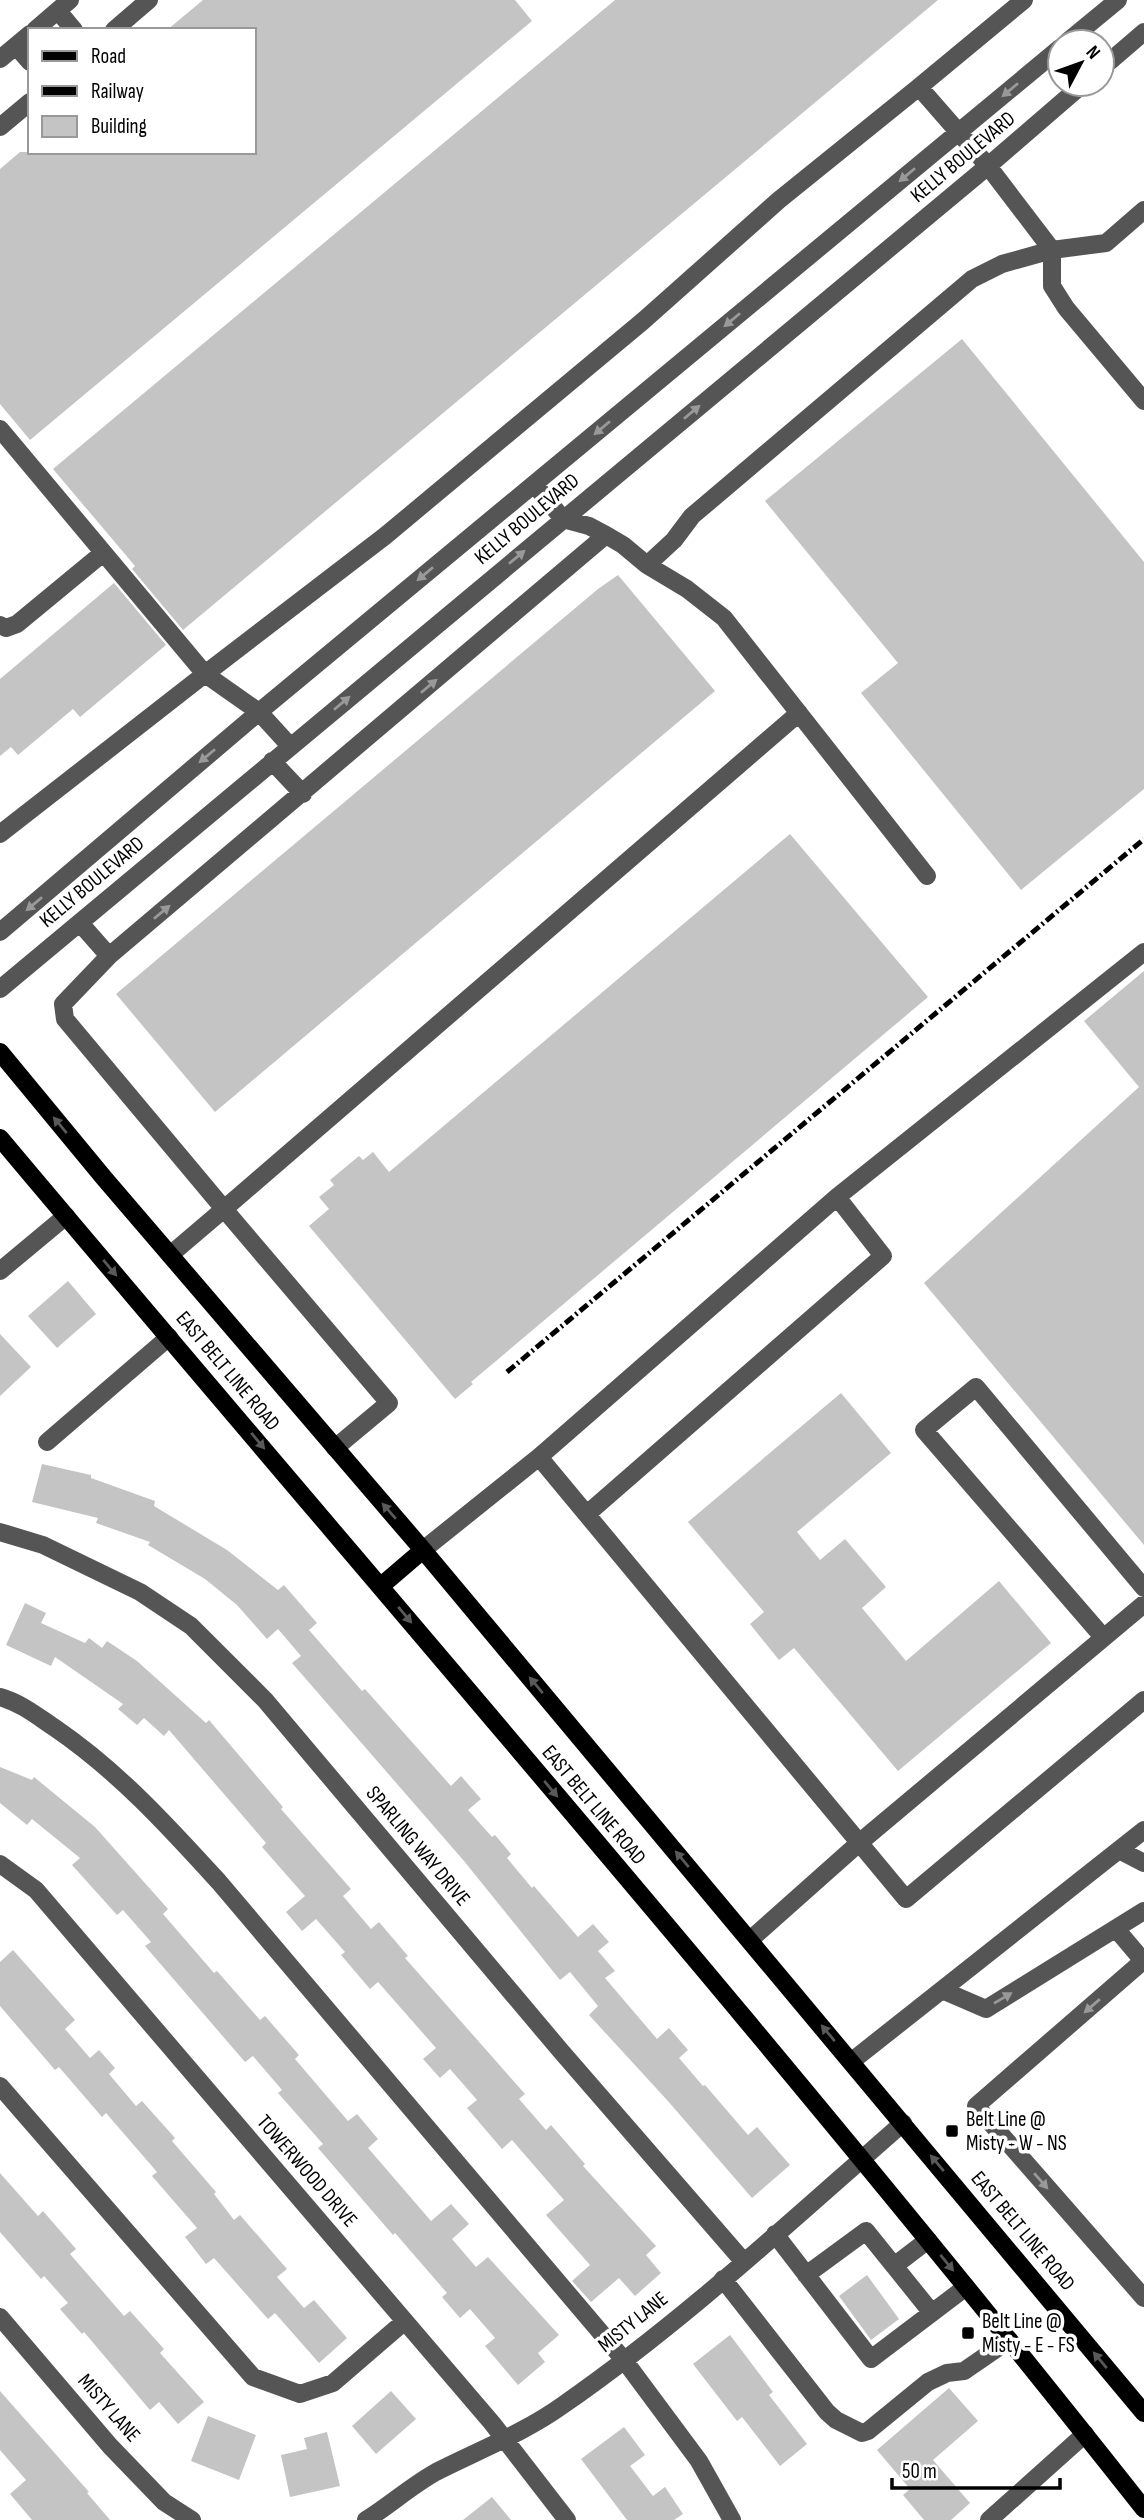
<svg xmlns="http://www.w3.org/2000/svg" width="1144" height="2520" font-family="'Sofia Sans Condensed',sans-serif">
  <rect width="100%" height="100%" fill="#fff"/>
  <path fill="#c4c4c4" d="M203 0H515L532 21 30 440 0 404V169L20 152H254V30H167Z
    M615 0H938L183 630 132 569 135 566 53 469Z
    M962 339 1144 562V789L1021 890 861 693 898 663 765 501Z
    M618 575 715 691 215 1112 116 994 598 589Z
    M114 583 166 645 80 717 73 709 18 755 11 747 0 756V679Z
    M790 834 928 997 471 1382 473 1384 455 1399 309 1226 329 1209 319 1197 334 1185 330 1180 359 1156 363 1160 373 1152 389 1172Z
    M1144 971V1545L924 1283 1139 1087 1084 1021Z
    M68 1281 96 1314 57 1348 28 1316Z
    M0 1334 31 1367 0 1396Z
    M841 1393 891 1453 797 1532 820 1560 845 1539 886 1587 862 1608 906 1661 999 1581 1051 1643 898 1771 794 1648 779 1660 750 1624 764 1612 688 1522Z
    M42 1464 91 1475V1478L155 1501 154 1506 227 1550 278 1590 284 1585 317 1623 309 1630 362 1691 365 1689 451 1786 461 1776 481 1799 468 1810 492 1837 495 1835 511 1854 507 1858 532 1888 534 1886 578 1937 593 1924 609 1942 598 1951 615 1971 605 1978 657 2039 669 2028 688 2050 679 2058 703 2086 705 2085 748 2135 757 2127 790 2165 752 2198 667 2100 589 2015 598 2006 570 1972 560 1980 464 1861 292 1663 301 1656 278 1629 267 1639 237 1605 205 1579 148 1545 150 1542 96 1523 98 1518 32 1502Z
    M25 1603 46 1613 41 1623 85 1643 89 1638 102 1648 107 1641 137 1661 206 1723 209 1720 283 1807 281 1809 351 1889 343 1896 371 1929 379 1922 408 1956 405 1958 525 2094 519 2099 546 2130 551 2125 585 2164 583 2166 656 2246 646 2255 661 2273 635 2296 619 2278 591 2302 572 2281 590 2265 546 2215 564 2200 512 2140 502 2149 467 2108 477 2100 450 2069 440 2078 423 2059 436 2048 378 1982 370 1989 341 1955 345 1952 316 1919 302 1931 286 1912 305 1896 262 1847 266 1843 169 1730 164 1736 144 1718 137 1725 118 1709 123 1704 55 1657 51 1666 6 1645Z
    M0 1767 32 1780 34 1777 95 1827 168 1909 163 1914 214 1973 217 1971 260 2020 265 2016 299 2055 295 2059 348 2121 357 2114 378 2139 368 2148 431 2221 451 2204 469 2224 452 2239 476 2267 488 2257 559 2335 538 2353 545 2362 518 2385 485 2346 495 2338 470 2309 460 2318 442 2297 447 2293 395 2233 393 2235 318 2148 323 2144 278 2093 282 2090 253 2056 245 2062 145 1946 151 1942 123 1910 117 1915 72 1865 80 1858 32 1819 27 1825 0 1803Z
    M13 1950 75 2020 65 2029 90 2058 99 2050 115 2068 109 2074 136 2106 142 2101 175 2138 172 2141 216 2192 214 2194 234 2220 240 2215 287 2269 277 2277 304 2308 314 2300 347 2338 319 2363 275 2313 268 2319 214 2258 206 2264 185 2237 197 2228 152 2176 157 2172 106 2113 102 2117 59 2067 55 2070 0 2006V1962Z
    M0 2173 38 2216 43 2211 76 2249 70 2254 124 2316 130 2311 164 2349 160 2353 204 2402 178 2424 159 2402 150 2410 84 2332 82 2334 60 2309 68 2303 44 2276 41 2279 0 2232Z
    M867 2275 899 2319 871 2340 839 2296Z
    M730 2335 773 2392 769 2395 807 2444 780 2466 742 2417 737 2421 693 2364Z
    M949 2388 978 2421 933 2460 970 2503 951 2520H924L903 2495 910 2489 877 2450Z
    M0 2391 89 2492 87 2493 110 2520H32L10 2494 26 2480 0 2450Z
    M391 2391 416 2419 376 2454 352 2426Z
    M208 2416 256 2435 239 2480 191 2461Z
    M624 2427 645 2455 630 2466 653 2496 665 2487 683 2514 674 2520H627L581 2459Z
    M327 2432 340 2486 290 2497 281 2455 307 2449 304 2438Z
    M492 2497 511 2520H463Z"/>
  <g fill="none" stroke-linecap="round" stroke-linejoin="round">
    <path stroke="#555" stroke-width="18" d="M58 11 74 30
      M35 30 70 0
      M114 30 149 0
      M1067 42 1118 0
      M16 46 30 62
      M0 59 30 34
      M1102 68 1144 32
      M919 87 1024 0
      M0 127 30 102
      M0 429 205 674 385 536 643 321 779 200 919 87 988 166 1052 250 1106 243 1144 210
      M534 484 563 519 589 526 606 535 623 545 647 565 674 540 692 516 972 279 1002 264 1052 250V286L1066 308 1144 401
      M647 565 687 589 724 618 927 876
      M0 625 6 628 17 624 103 553
      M272 761 303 794
      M0 834 205 674 259 712 290 746
      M80 923 109 956
      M0 932 259 712 1060 48
      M0 989 988 166 1083 84
      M837 1197 1144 952
      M170 1255 224 1209 65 1019 63 1004 109 956 606 535
      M0 1271 66 1216
      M47 1442 169 1337
      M335 1448 389 1403 224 1209 799 713
      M539 1457 837 1197 883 1256 587 1514
      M0 1532 43 1545 140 1592 191 1626 265 1700 560 2050 744 2262
      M423 1550 539 1457 906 1899 1144 1700
      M1103 1637 924 1430 976 1387 1144 1588
      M0 1697C21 1703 37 1716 55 1728 118 1771 168 1826 219 1882L624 2360 699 2461 732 2520
      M1119 1850 1144 1863
      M0 1864 36 1890 492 2423 567 2520
      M1117 1930 1144 1962
      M750 1940 859 1843 1144 1604
      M1143 1961 976 2106 1144 2298
      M942 1990 986 2009 1144 1911
      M852 2061 1144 1830
      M0 2086 253 2377 300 2394 333 2383 405 2321
      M775 2234 871 2359 966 2287
      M894 2266 928 2240
      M806 2275 866 2231 932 2313
      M723 2279 827 2412 836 2420 862 2433 868 2431 928 2382 947 2373 964 2371 1009 2340
      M0 2317 110 2446 164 2502 192 2520
      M366 2520C390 2505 411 2486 436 2472 479 2450 524 2433 563 2405 684 2321 793 2219 903 2123
      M989 2520 1085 2434"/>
    <path stroke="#000" stroke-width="18" d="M0 1052 104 1178 423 1550 1144 2413
      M0 1138C383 1594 775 2041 1144 2509
      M381 1586 423 1550"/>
    <path stroke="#000" stroke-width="5" stroke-dasharray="10 3.5 2 3.5" stroke-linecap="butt" d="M507 1372 1144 839"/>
  </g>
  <defs><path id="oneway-solid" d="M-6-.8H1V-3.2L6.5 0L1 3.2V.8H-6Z" transform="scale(1.75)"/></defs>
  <g fill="#999">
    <use href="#oneway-solid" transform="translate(1010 90) rotate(140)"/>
    <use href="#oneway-solid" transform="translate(907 175) rotate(140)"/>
    <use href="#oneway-solid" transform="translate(732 320) rotate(140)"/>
    <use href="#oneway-solid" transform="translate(692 412) rotate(-40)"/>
    <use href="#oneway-solid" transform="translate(602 428) rotate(140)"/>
    <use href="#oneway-solid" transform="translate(517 557) rotate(-40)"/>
    <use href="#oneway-solid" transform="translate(425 574) rotate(140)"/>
    <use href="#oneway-solid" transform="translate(429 686) rotate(-40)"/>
    <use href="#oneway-solid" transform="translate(342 703) rotate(-40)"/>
    <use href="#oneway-solid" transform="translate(207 756) rotate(140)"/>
    <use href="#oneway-solid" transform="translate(34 904) rotate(140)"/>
    <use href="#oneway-solid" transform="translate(162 912) rotate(-40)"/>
    <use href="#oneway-solid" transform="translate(1003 1998) rotate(-31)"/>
    <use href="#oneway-solid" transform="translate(1092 2006) rotate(139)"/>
    <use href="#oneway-solid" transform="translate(1041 2181) rotate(49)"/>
  </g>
  <g fill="#595959">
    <use href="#oneway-solid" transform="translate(60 1125) rotate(-130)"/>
    <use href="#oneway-solid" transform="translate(110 1268) rotate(50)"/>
    <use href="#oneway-solid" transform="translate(258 1441) rotate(50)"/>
    <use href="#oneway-solid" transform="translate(389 1511) rotate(-131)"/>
    <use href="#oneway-solid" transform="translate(405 1615) rotate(50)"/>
    <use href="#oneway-solid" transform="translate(536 1685) rotate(-130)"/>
    <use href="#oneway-solid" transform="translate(551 1789) rotate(50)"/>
    <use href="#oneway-solid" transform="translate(682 1859) rotate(-130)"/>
    <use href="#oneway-solid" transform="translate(828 2033) rotate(-130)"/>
    <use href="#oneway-solid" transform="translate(937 2163) rotate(-130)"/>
    <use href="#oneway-solid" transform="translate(947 2263) rotate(51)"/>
    <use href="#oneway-solid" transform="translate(1100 2360) rotate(-130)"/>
  </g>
  <g fill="#000" stroke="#fff" stroke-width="2.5">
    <rect x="945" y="2124" width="14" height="14" rx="3.5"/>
    <rect x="961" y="2326" width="14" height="14" rx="3.5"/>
  </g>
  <g text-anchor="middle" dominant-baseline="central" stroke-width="7" stroke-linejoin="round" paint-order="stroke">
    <g font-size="21" fill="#000" stroke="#fff">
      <text transform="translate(963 157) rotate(-40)">KELLY BOULEVARD</text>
      <text transform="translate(527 519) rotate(-40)">KELLY BOULEVARD</text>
      <text transform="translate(92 882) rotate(-40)">KELLY BOULEVARD</text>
      <text transform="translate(228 1371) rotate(50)">EAST BELT LINE ROAD</text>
      <text transform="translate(594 1805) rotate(50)">EAST BELT LINE ROAD</text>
      <text transform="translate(418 1846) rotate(50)">SPARLING WAY DRIVE</text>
      <text transform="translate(307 2171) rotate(49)">TOWERWOOD DRIVE</text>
      <text transform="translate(1023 2231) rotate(50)">EAST BELT LINE ROAD</text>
      <text transform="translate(633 2322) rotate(-39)">MISTY LANE</text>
      <text transform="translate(109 2408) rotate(49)">MISTY LANE</text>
    </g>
    <g font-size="21" fill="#000" stroke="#fff" text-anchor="start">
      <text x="966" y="2119">Belt Line @<tspan x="966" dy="24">Misty - W - NS</tspan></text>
      <text x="982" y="2321">Belt Line @<tspan x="982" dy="24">Misty - E - FS</tspan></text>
    </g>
  </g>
  <rect x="28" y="28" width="228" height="126" fill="#ffffff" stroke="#999999" stroke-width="2"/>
  <rect x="42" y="51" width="35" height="10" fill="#000000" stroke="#999999" stroke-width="2"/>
  <text x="91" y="63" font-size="21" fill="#000000">Road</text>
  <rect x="42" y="86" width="35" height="10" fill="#000000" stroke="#999999" stroke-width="2"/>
  <text x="91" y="98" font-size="21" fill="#000000">Railway</text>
  <rect x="42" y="116" width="35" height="21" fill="#c4c4c4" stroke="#999999" stroke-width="2"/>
  <text x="91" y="133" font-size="21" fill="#000000">Building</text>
  <g transform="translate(1081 63) rotate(49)"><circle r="33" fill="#ffffff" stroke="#999999" stroke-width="2"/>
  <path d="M0-5L12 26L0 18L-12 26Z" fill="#000000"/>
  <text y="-10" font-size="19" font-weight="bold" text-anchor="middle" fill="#000000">N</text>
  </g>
  <path d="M892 2478v10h168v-10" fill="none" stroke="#000000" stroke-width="3.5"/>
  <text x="902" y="2478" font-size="21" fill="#000000" stroke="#ffffff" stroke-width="5" paint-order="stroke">50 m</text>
</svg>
